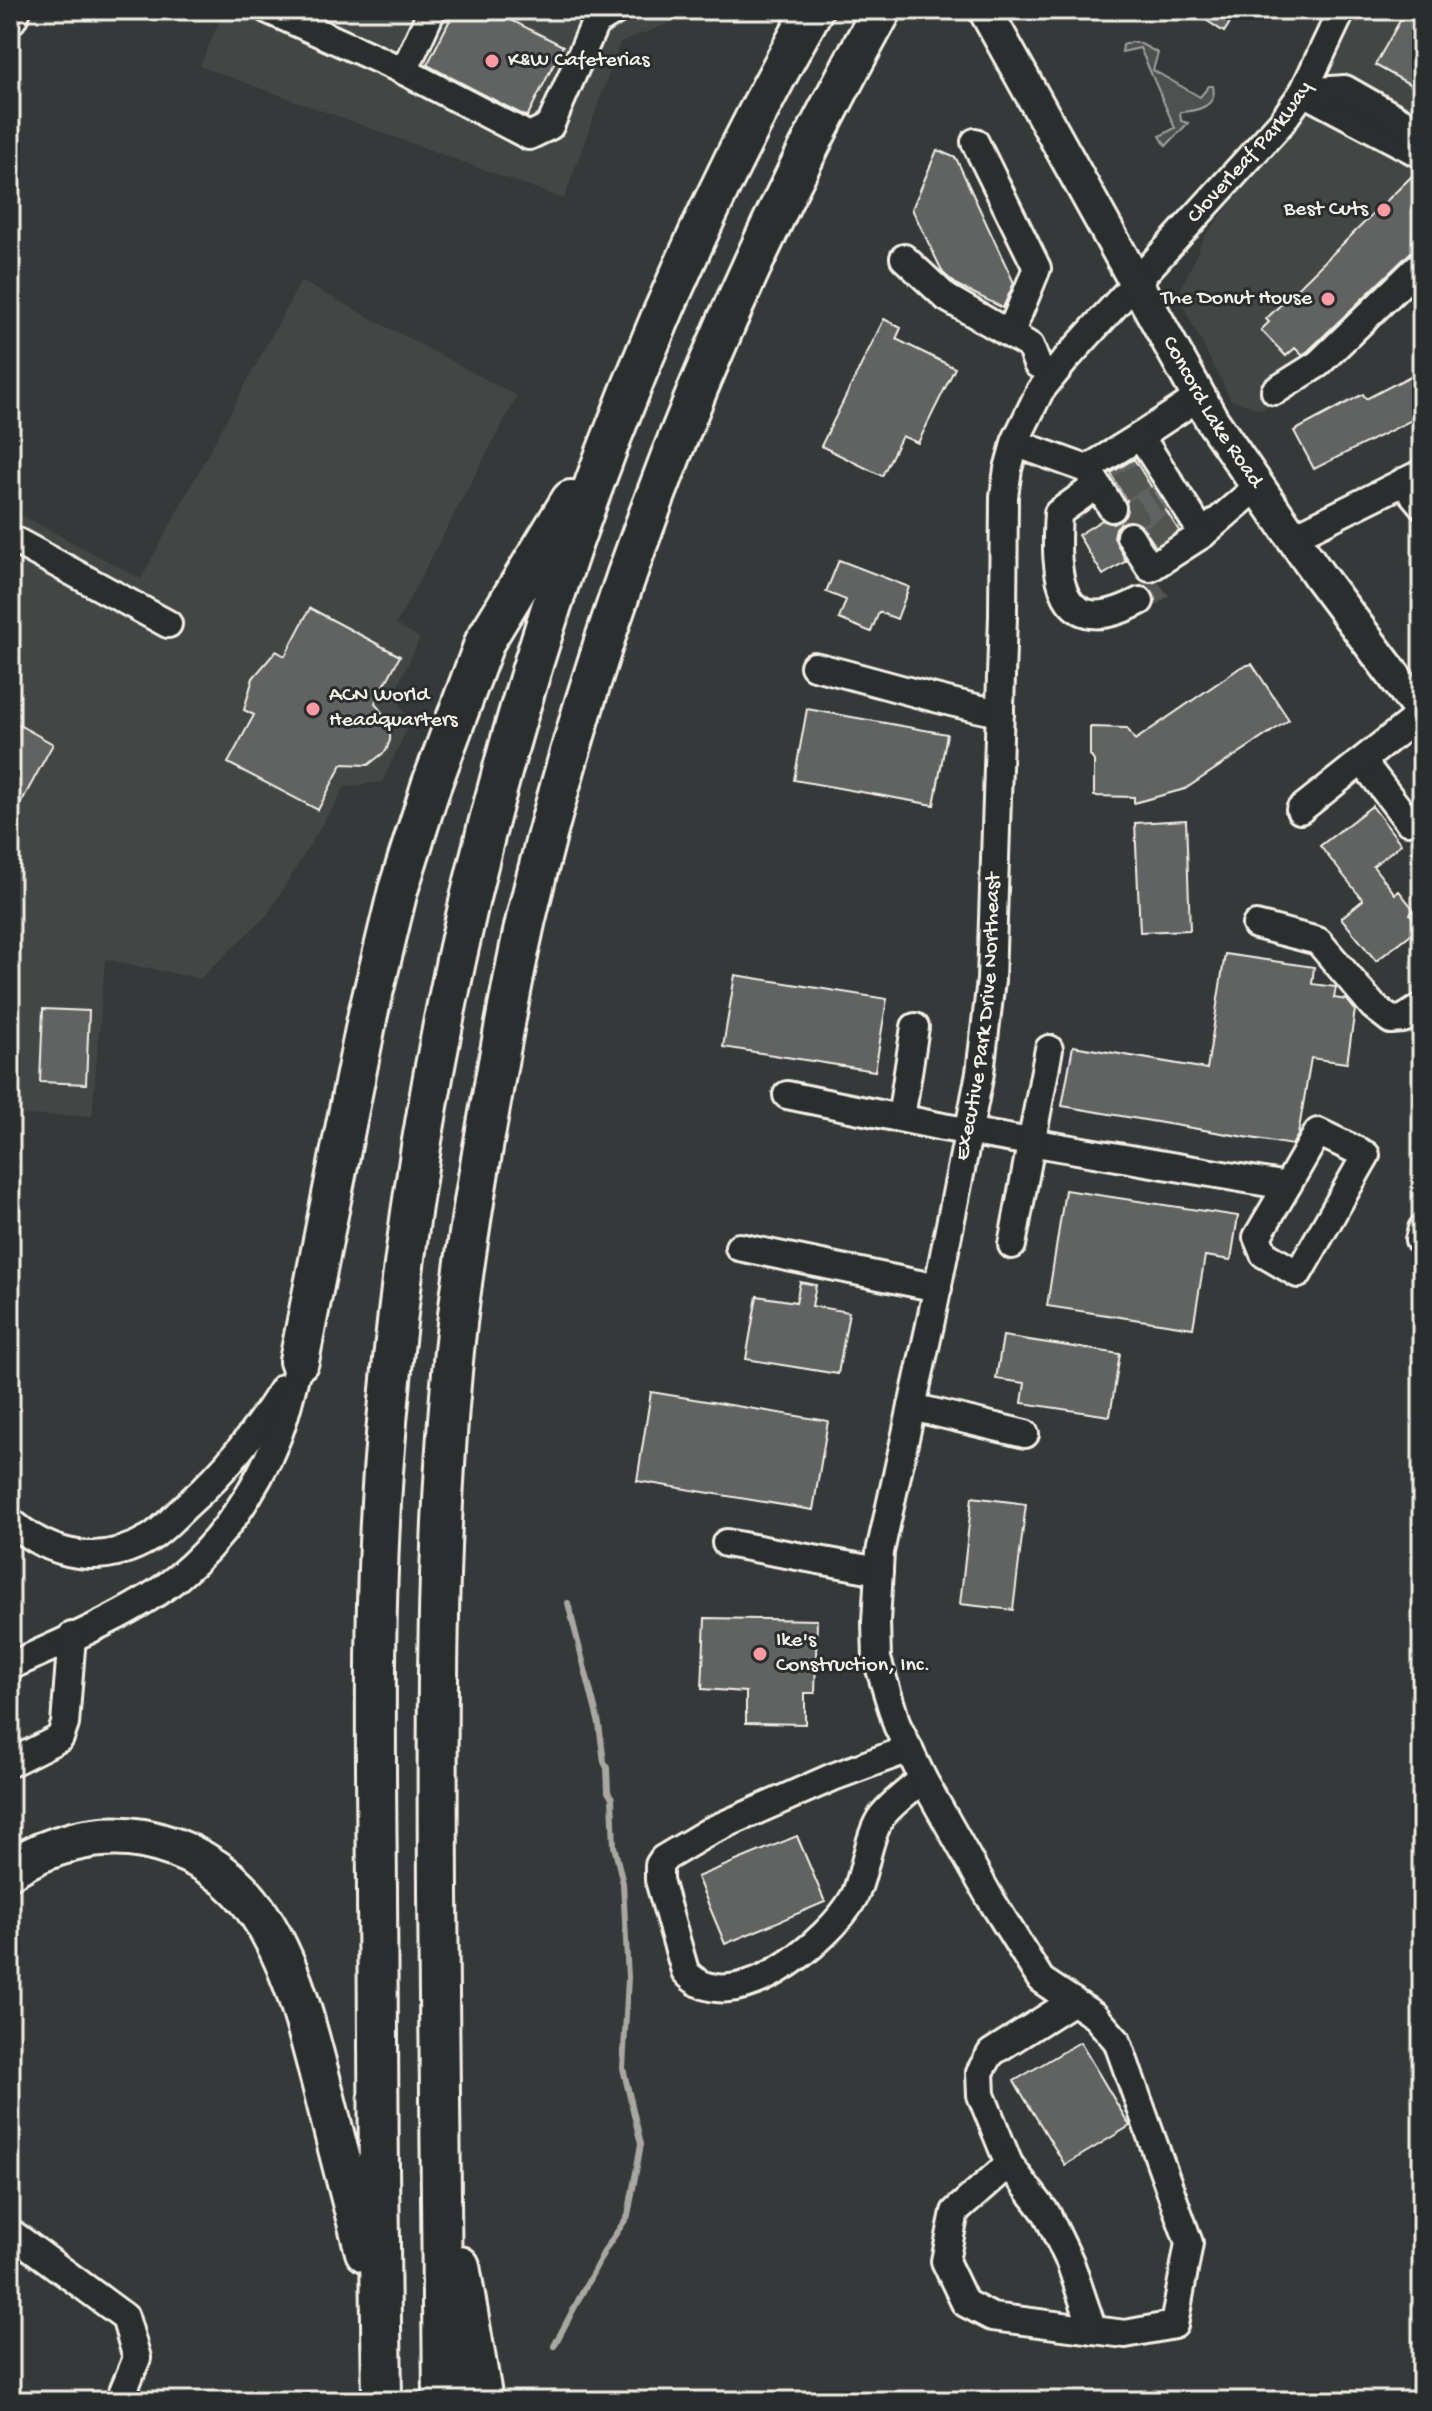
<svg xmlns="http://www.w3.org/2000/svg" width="1432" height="2411" font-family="'Gochi Hand',sans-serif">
  <rect width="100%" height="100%" fill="#363939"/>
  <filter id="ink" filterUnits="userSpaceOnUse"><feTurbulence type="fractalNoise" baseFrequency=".0125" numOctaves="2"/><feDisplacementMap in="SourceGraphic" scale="16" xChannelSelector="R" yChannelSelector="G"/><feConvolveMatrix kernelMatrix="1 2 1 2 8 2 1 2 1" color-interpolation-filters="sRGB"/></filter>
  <g filter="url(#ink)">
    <path fill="#434645" d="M224 10H691L689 15 620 43 564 199 200 66Z
      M1357 10H1422V266L1319 369 1262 410 1231 400 1178 296 1204 237 1308 108 1355 18Z
      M301 281 517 396 396 624 420 638 396 689 408 727 382 782 345 787 268 914 200 979 105 959 92 1116 10 1115V509L141 579Z"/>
    <path fill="#4e514f" stroke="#a1a19c" stroke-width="2" d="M1132 42 1139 43 1158 53 1153 70 1200 97 1209 86H1213C1218 107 1196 111 1180 112L1181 121 1188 123 1166 146 1160 136 1175 128 1140 48 1122 52 1123 45Z"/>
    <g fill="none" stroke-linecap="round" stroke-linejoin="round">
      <path stroke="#a8a7a1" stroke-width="6" d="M554 2346 606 2248 628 2216 641 2144 623 2068 628 1978 623 1883 614 1846 612 1798 608 1792 607 1768 604 1762 599 1724 568 1603"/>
    </g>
    <path fill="#616362" stroke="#f4f1e8" stroke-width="2" d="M455 10H491L563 46 527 117 427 65Z
      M1191 10H1238L1224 32Z
      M1406 10H1422V91L1375 65Z
      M937 150 956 158 1014 283 1003 308 957 285 943 273 912 209Z
      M1412 176 1422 186V246L1411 252 1308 351 1302 355 1295 348 1286 356 1261 330 1269 322 1266 319Z
      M884 319 901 328 896 339 955 368 918 443 902 436 882 476 821 446Z
      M1422 370V415L1314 469 1294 431 1363 394 1366 399Z
      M1134 459 1179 531 1156 545 1138 522 1130 520 1122 522 1116 528 1114 537 1126 561 1103 575 1078 535 1102 520 1113 524 1126 516 1127 499 1111 473Z
      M839 560 909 587 897 619 879 612 871 632 839 619 846 600 826 592Z
      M310 608 400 656 375 703 390 724V740L386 751 368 765 342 764 318 810 228 763 254 715 244 710 253 678 276 651 285 656Z
      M1252 664 1289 720 1185 789 1134 803V797L1094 796V761L1090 755V727L1127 728 1135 740 1241 667Z
      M807 709 947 734 934 805 794 780Z
      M10 720 53 744 10 823Z
      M1372 806 1401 844 1373 866 1395 894 1399 891 1414 910 1410 914 1420 927 1376 961 1341 918 1363 900 1320 846Z
      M1186 820 1190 930 1140 932 1135 823Z
      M1225 954 1314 967 1312 984 1336 987 1334 998 1347 1000 1355 1010 1347 1063 1311 1058 1298 1135 1292 1145 1062 1106 1073 1046 1207 1069Z
      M735 975 887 999 875 1071 723 1047Z
      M43 1009 89 1011 86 1084 40 1082Z
      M1065 1190 1238 1216 1231 1260 1205 1256 1193 1328 1047 1306Z
      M800 1282 816 1285 812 1306 849 1312 838 1374 746 1359 757 1296 796 1302Z
      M1003 1336 1120 1354 1110 1416 1022 1403 1025 1383 996 1379Z
      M651 1392 828 1421 813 1510 637 1481Z
      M972 1497 1026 1504 1013 1610 960 1604Z
      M705 1618 817 1620 815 1693H805V1724L746 1723V1692L702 1689Z
      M797 1836 825 1902 725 1944 697 1877Z
      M1080 2042 1130 2126 1065 2165 1014 2081Z"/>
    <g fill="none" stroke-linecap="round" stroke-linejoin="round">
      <path stroke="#525553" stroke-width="26" stroke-dasharray="26 13" stroke-linecap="butt" d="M1120 488 1144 474
        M1121 522 1159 498
        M1152 539 1175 524
        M1140 601 1166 581"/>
      <g stroke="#f4f1e8" stroke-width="32">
        <g id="minor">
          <path d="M268 10 404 71 529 136 550 126 595 23 617 10"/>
          <path d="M404 71 432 10"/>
          <path d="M1303 92 1422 155"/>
          <path d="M1303 92 1345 89 1422 133"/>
          <path d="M975 142 1037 268 1010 334"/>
          <path d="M904 258 947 298 1030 346 1037 364"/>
          <path d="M1275 391 1318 364 1422 263"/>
          <path d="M1199 397 1140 436 1203 534 1257 487"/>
          <path d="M1015 443 1087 469 1140 436"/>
          <path d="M1089 471 1112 508"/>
          <path d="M1403 482 1422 505"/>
          <path d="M1097 485 1058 513C1054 575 1057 644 1140 601"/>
          <path d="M1130 536 1150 568 1203 534"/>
          <path d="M10 538 168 624"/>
          <path d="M1291 538 1422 473"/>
          <path d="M814 666C876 681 937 701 1000 713"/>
          <path d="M1362 761 1408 821"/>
          <path d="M1300 810 1422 713"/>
          <path d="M1256 925 1318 941 1373 1006 1391 1020 1403 1019 1422 1007"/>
          <path d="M787 1095 943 1127 1287 1186 1318 1132 1366 1155 1298 1274 1264 1254 1257 1237 1287 1186"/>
          <path d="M901 1118 915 1027"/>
          <path d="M1419 1240 1422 1229"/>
          <path d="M1012 1245 1049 1049"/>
          <path d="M739 1247 938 1288"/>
          <path d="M912 1407 1025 1434"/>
          <path d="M10 1521C51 1557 102 1567 150 1538 163 1530 175 1516 187 1505 228 1468 253 1435 283 1388"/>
          <path d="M726 1543 879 1571"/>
          <path d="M10 1666C61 1643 136 1612 178 1577 222 1541 256 1490 277 1438 287 1413 292 1386 299 1361"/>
          <path d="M909 1749 833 1777 710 1831 663 1859 659 1865V1880L685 1971C729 2025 831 1940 854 1897 865 1876 868 1834 882 1816 893 1802 910 1790 923 1779"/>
          <path d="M10 1763 60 1738 65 1724 72 1636"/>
          <path id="s1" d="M1073 2001 991 2053 980 2072 981 2095 1009 2164 955 2212 945 2261 965 2303 992 2317 1125 2334 1174 2325 1189 2243 1117 2041 1095 2016 1041 1980 990 1898 923 1779 897 1725 877 1659 876 1622 880 1552 930 1325 969 1129 980 1073 991 980 1003 616 1004 496 1008 469 1016 440 1040 391 1067 358 1281 123 1303 92 1342 10"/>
          <path d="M1009 2164 1047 2214 1070 2262 1093 2330"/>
          <path d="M10 2232 125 2317 137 2358 119 2401"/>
        </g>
      </g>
      <g stroke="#f4f1e8" stroke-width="38">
        <g id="major">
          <path id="s2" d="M985 10 1212 420 1320 577 1422 713"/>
          <path d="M10 18 14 10"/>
        </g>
      </g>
      <g stroke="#f4f1e8" stroke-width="44">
        <path id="highway" d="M299 1361 368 1014 398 890 431 786 485 641 571 500
          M10 1869C49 1844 97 1831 143 1839 184 1847 224 1868 250 1902 292 1956 307 2028 324 2093 337 2146 351 2199 365 2252
          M460 2266 483 2401
          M382 2401C379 2232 378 2062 377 1893 376 1753 373 1612 383 1472 421 959 560 459 813 10
          M443 2401C441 2231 440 2062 438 1892 437 1719 436 1545 452 1372 460 1281 475 1191 491 1102 502 1041 512 980 526 919 601 601 723 295 882 10"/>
      </g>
      <use href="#minor" stroke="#2a2d2e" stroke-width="26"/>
      <use href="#major" stroke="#2a2d2e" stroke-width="32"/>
      <use href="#highway" stroke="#2a2d2e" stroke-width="38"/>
    </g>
  </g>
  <g fill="#ff9aa2" stroke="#2a2d2e" stroke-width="3">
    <circle cx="492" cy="61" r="8"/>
    <circle cx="1384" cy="210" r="8"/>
    <circle cx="1328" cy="299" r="8"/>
    <circle cx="313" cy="709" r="8"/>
    <circle cx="760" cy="1654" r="8"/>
  </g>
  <g text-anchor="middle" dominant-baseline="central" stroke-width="6" stroke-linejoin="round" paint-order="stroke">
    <g font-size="22" fill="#f4f1e8" stroke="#2a2d2e" text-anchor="start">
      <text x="508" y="61">K&amp;W Cafeterias</text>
      <text x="1368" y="210" text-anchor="end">Best Cuts</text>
      <text x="1312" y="299" text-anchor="end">The Donut House</text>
      <text x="329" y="696">ACN World<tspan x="329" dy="25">Headquarters</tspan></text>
      <text x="776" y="1641">Ike's<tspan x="776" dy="25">Construction, Inc.</tspan></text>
    </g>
    <g font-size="22" fill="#f4f1e8" stroke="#2a2d2e">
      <text stroke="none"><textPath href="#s1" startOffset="2962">Cloverleaf Parkway</textPath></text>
      <text stroke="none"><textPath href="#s2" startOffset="462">Concord Lake Road</textPath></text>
      <text stroke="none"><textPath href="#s1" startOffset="2010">Executive Park Drive Northeast</textPath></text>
    </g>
  </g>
  <rect width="1432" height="2411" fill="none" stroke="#2a2d2e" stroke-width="40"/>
  <rect x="20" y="20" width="1392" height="2371" fill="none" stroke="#f4f1e8" stroke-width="3" filter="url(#ink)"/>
</svg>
